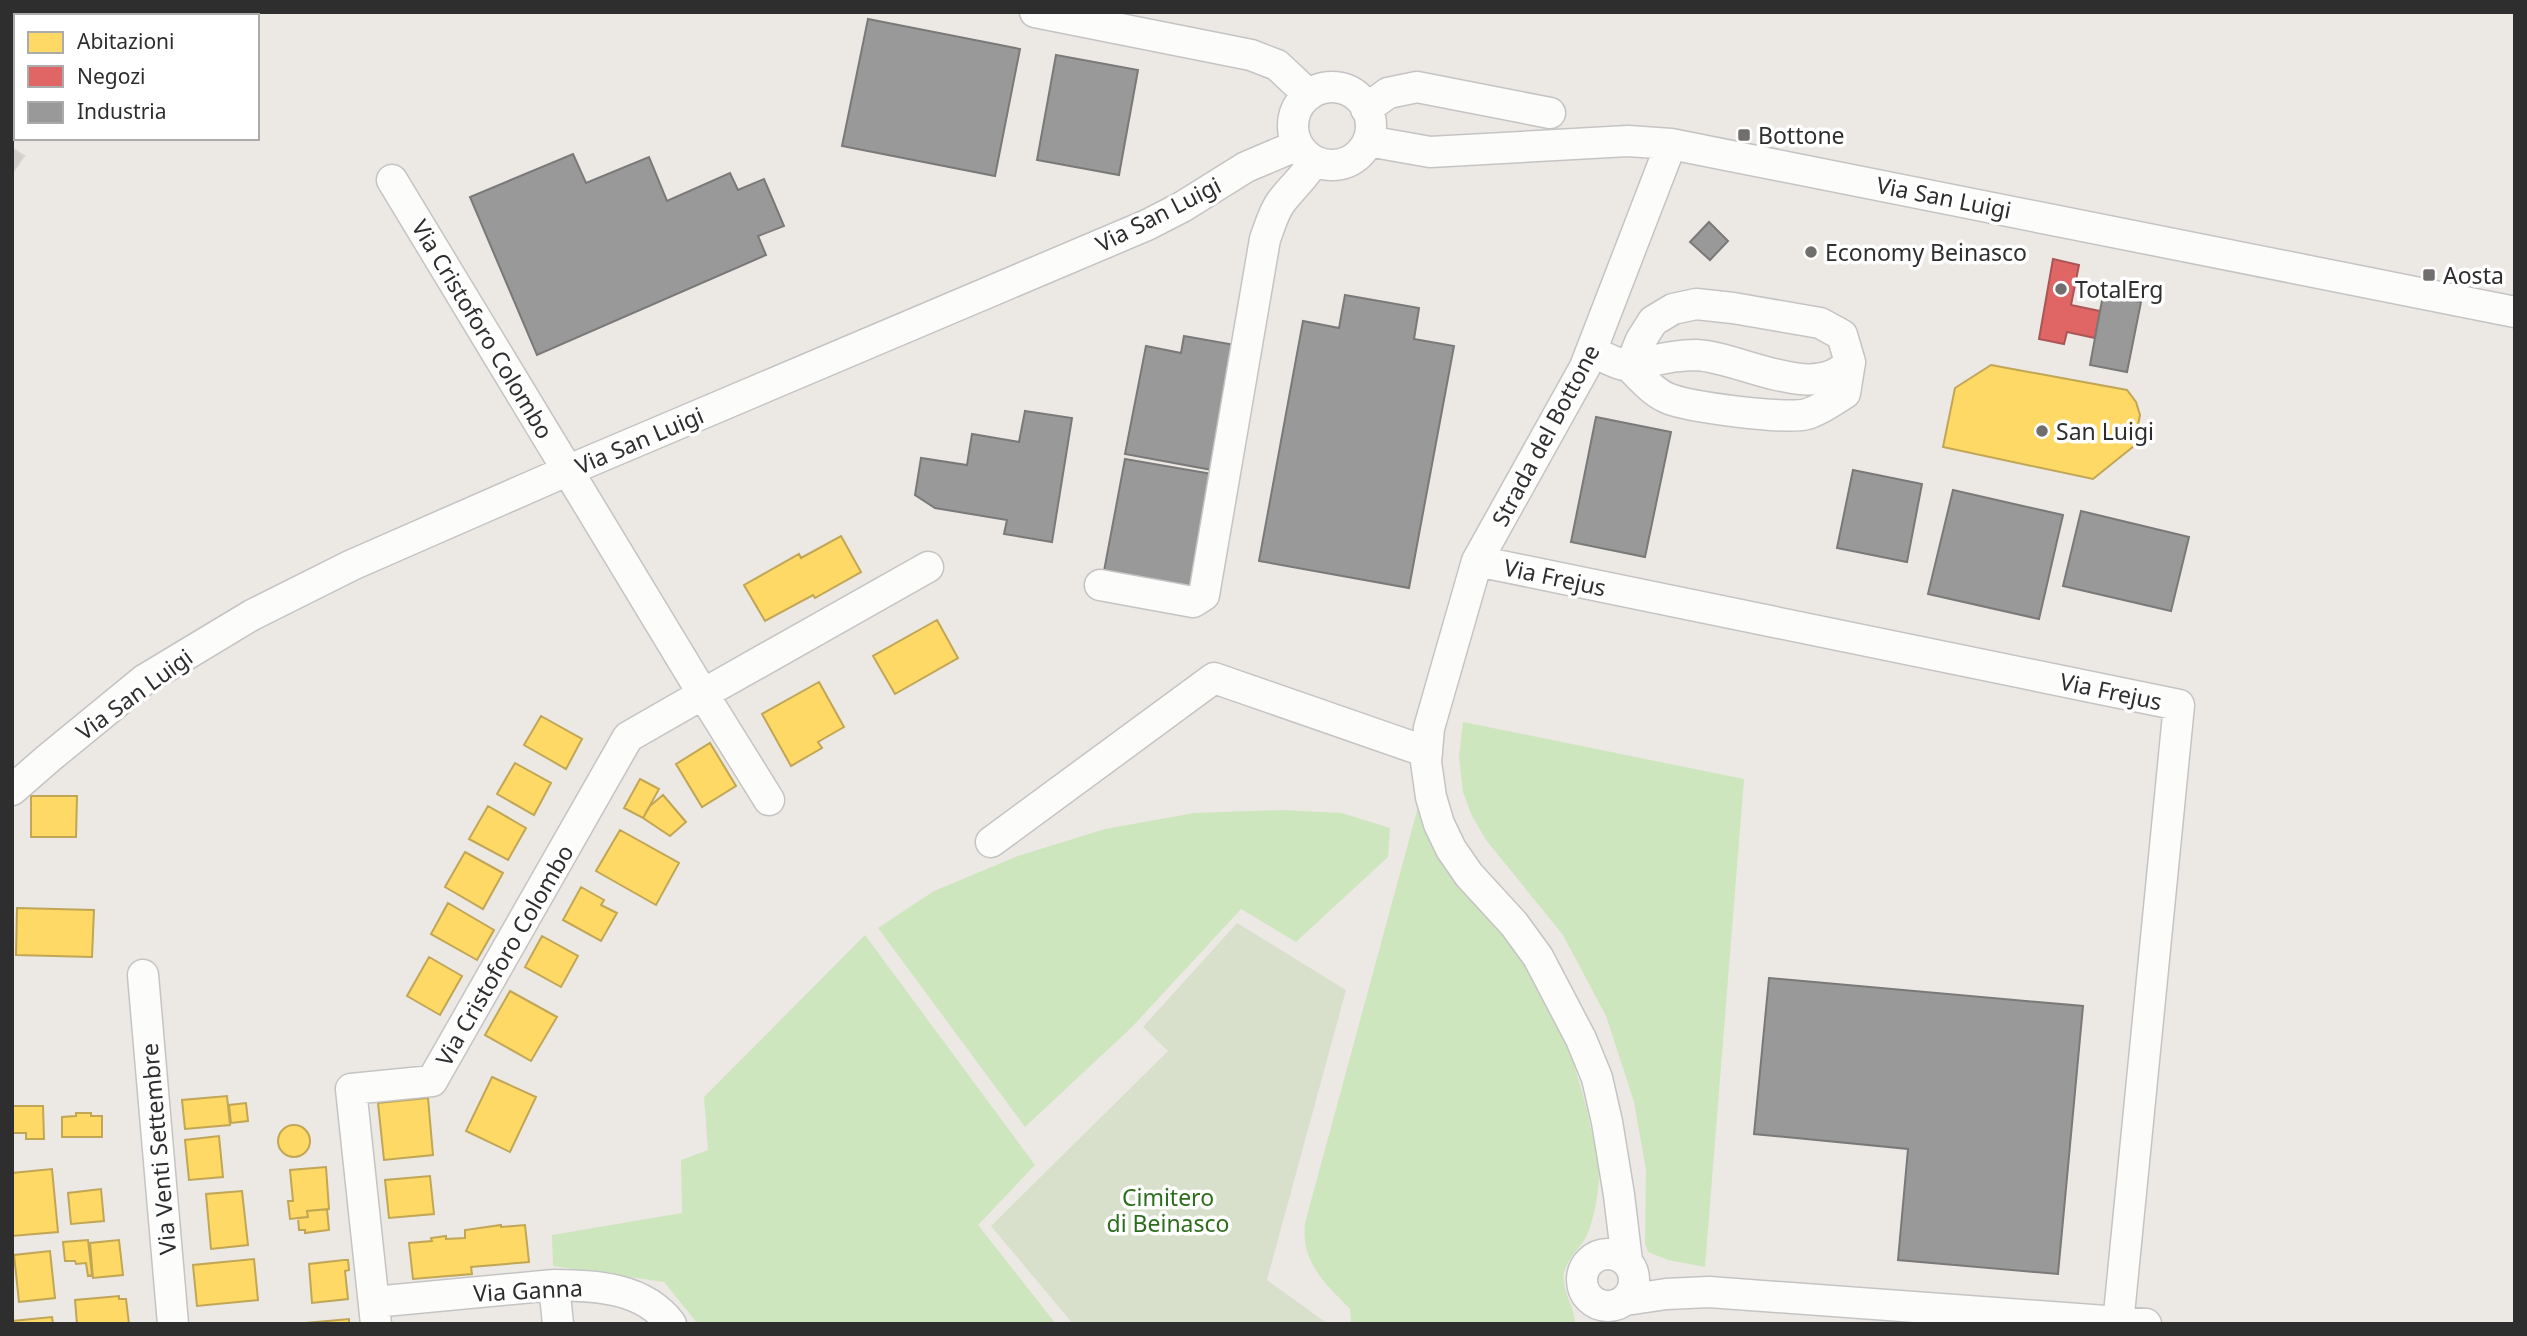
<svg xmlns="http://www.w3.org/2000/svg" width="2527" height="1336" font-family="'Noto Sans',sans-serif">
  <rect width="100%" height="100%" fill="#ece8e4"/>
  <path fill="#cee6be" d="M1463 722 1744 779 1705 1267 1668 1260 1648 1252 1645 1243 1646 1170 1634 1102 1606 1016 1563 935 1486 840 1472 816 1463 792 1459 757Z
    M1418 807 1438 856 1445 867C1472 898 1505 929 1527 965 1559 1017 1580 1073 1592 1133 1594 1144 1599 1157 1599 1169 1600 1186 1594 1222 1586 1237 1579 1249 1568 1258 1564 1273 1561 1291 1575 1306 1575 1324H1351L1350 1309C1324 1282 1301 1263 1305 1223Z
    M1283 810 1342 813 1390 828 1388 857 1296 942 1241 909 1132 1027 1025 1127 878 928 934 891 1018 856 1105 829 1194 813Z
    M865 935 1035 1165 978 1225 1056 1324H698L664 1282 553 1266 552 1235 682 1213 681 1160 708 1150 704 1097Z"/>
  <path fill="#d8e0cc" d="M1237 923 1346 990 1267 1280 1328 1324H1073L991 1226 1168 1051 1143 1027Z"/>
  <path fill="#ffd966" stroke="#c0a655" stroke-width="2" d="M1991 365 2127 390 2136 402 2140 415 2134 446 2093 479 1943 447 1955 388Z
    M841 536 861 572 815 598 813 595 765 621 744 585 799 554 801 558Z
    M937 620 958 658 895 694 873 656Z
    M819 682 844 727 818 742 822 748 791 766 762 714Z
    M541 716 582 739 566 769 524 745Z
    M710 743 736 786 702 807 676 764Z
    M515 763 551 783 534 815 497 794Z
    M640 779 659 789 643 818 624 808Z
    M663 795 686 822 670 836 643 818 650 806Z
    M31 796H77L76 837H31Z
    M488 806 526 828 508 860 469 839Z
    M620 830 679 863 656 905 596 871Z
    M465 852 503 873 483 909 445 887Z
    M581 887 604 900 601 905 617 913 601 941 563 920Z
    M448 903 494 930 477 960 431 934Z
    M17 908 94 910 92 957 16 955Z
    M542 936 578 956 561 987 525 967Z
    M429 957 462 976 440 1015 407 996Z
    M510 991 557 1017 531 1061 485 1035Z
    M492 1077 536 1097 510 1152 466 1131Z
    M227 1096 230 1125 185 1129 182 1100Z
    M428 1098 433 1155 384 1160 378 1103Z
    M246 1103 248 1121 231 1123 229 1105Z
    M12 1106H43L44 1139H26V1133H12Z
    M76 1113H91V1116H102V1137H62V1117L76 1116Z
    M278 1141a16 16 0 1 1 32 0a16 16 0 1 1-32 0Z
    M219 1136 223 1177 189 1180 185 1140Z
    M326 1167 329 1209 307 1211 308 1217 290 1219 288 1201H293L290 1170Z
    M52 1169 58 1232 12 1236V1173Z
    M430 1176 434 1214 389 1218 385 1180Z
    M101 1189 104 1221 71 1224 68 1193Z
    M242 1191 248 1245 211 1249 206 1194Z
    M327 1209 329 1230 305 1233V1230H299L298 1218 308 1217 307 1211Z
    M501 1225V1227L525 1225 529 1262 471 1267 472 1274 413 1279 409 1243 432 1241 431 1238 446 1236V1239L465 1238V1230Z
    M88 1240 92 1275 88 1276 86 1263 76 1264 75 1261H65L63 1242Z
    M119 1240 123 1275 93 1278 90 1243Z
    M50 1251 55 1298 19 1302 14 1255Z
    M254 1259 258 1300 197 1306 193 1265Z
    M344 1260H348L349 1270 345 1271 348 1299 312 1303 309 1264Z
    M119 1296V1299H126L129 1324H77L75 1300Z
    M52 1317 53 1324H12V1321Z
    M349 1319V1324H306V1323Z"/>
  <path fill="#e06666" stroke="#ab5555" stroke-width="2" d="M2053 259 2079 265 2071 305 2100 311 2095 338 2067 332 2064 344 2039 339Z"/>
  <path fill="#999" stroke="#797979" stroke-width="2" d="M868 19 1020 49 995 176 842 146Z
    M1056 55 1138 70 1119 175 1037 160Z
    M573 154 586 183 649 157 667 201 730 173 738 190 764 179 784 226 758 236 766 255 537 355 470 197Z
    M1709 222 1728 241 1710 260 1690 242Z
    M1345 295 1419 308 1414 339 1454 346 1409 588 1259 561 1303 321 1339 328Z
    M2103 295 2141 302 2127 372 2090 365Z
    M1184 336 1235 345 1212 470 1125 454 1146 346 1181 353Z
    M1025 411 1072 418 1052 542 1004 534 1007 520 935 508 915 495 921 458 967 465 972 434 1019 442Z
    M1596 417 1671 432 1645 557 1571 542Z
    M1125 459 1218 475 1197 588 1104 571Z
    M1853 470 1922 484 1907 562 1837 548Z
    M1953 490 2063 515 2039 619 1928 594Z
    M2081 511 2189 537 2171 611 2063 586Z
    M1769 978 2083 1006 2058 1274 1898 1260 1908 1149 1754 1134Z"/>
  <path fill="#d1cecb" stroke="#d7d4d0" stroke-width="2" d="M12 148 24 156 12 173Z"/>
  <g fill="none" stroke-linecap="round" stroke-linejoin="round">
    <g stroke="#c5c4c5" stroke-width="33">
      <path id="minor" d="M1035 12 1251 55 1277 65 1309 95
        M1293 126a39 39 0 1 1 78 0a39 39 0 1 1-78 0Z
        M1366 109 1388 93 1417 87 1550 113
        M1368 141 1430 152 1628 141 1671 144 2515 312
        M1592 352C1603 356 1621 367 1632 366 1637 366 1643 363 1648 362 1663 358 1680 355 1696 355 1741 357 1816 404 1850 362L1842 335 1820 323 1733 308 1696 304 1673 309 1653 321 1641 340 1630 367C1641 378 1653 392 1667 398 1688 407 1786 420 1807 414 1820 410 1833 401 1845 393L1850 362
        M1477 561 2179 705 2118 1324
        M1100 585 1193 602 1204 595 1265 239C1270 226 1273 213 1281 202 1292 187 1305 177 1314 161
        M12 790 50 757 144 680 252 615 352 565 569 470 1147 225 1182 207 1246 167 1298 145
        M769 800 703 694 928 567
        M991 842 1214 678 1427 752
        M143 975 173 1324
        M1582 1280a26 26 0 1 1 52 0a26 26 0 1 1-52 0Z
        M1627 1261 1619 1195 1607 1122 1597 1078 1581 1039 1538 957 1514 924 1469 875 1451 849 1439 824 1431 797 1426 762 1429 728 1477 561 1585 367 1671 144
        M554 1285 558 1324
        M1626 1300 1666 1294 1709 1292 2146 1324
        M374 1302 554 1285C597 1286 643 1287 671 1324
        M376 1324 351 1089 432 1081 628 737 703 694 392 180"/>
    </g>
    <use href="#minor" stroke="#fcfcfb" stroke-width="30"/>
  </g>
  <g fill="#706f6e" stroke="#fff" stroke-width="2.5">
    <rect x="1737" y="128" width="14" height="14" rx="3.5"/>
    <circle cx="1811" cy="252" r="7"/>
    <rect x="2422" y="268" width="14" height="14" rx="3.5"/>
    <circle cx="2061" cy="289" r="7"/>
    <circle cx="2042" cy="431" r="7"/>
  </g>
  <g text-anchor="middle" dominant-baseline="central" stroke-width="7" stroke-linejoin="round" paint-order="stroke">
    <g font-size="23" fill="#2e2e2e" stroke="#fff" text-anchor="start">
      <text x="1758" y="135">Bottone</text>
      <text x="1825" y="252">Economy Beinasco</text>
      <text x="2443" y="275">Aosta</text>
      <text x="2075" y="289">TotalErg</text>
      <text x="2056" y="431">San Luigi</text>
    </g>
    <g font-size="23" fill="#2e2e2e" stroke="#fff">
      <text transform="translate(1944 197) rotate(11)">Via San Luigi</text>
      <text transform="translate(1158 214) rotate(-27)">Via San Luigi</text>
      <text transform="translate(483 329) rotate(59)">Via Cristoforo Colombo</text>
      <text transform="translate(1545 435) rotate(-62)">Strada del Bottone</text>
      <text transform="translate(639 440) rotate(-23)">Via San Luigi</text>
      <text transform="translate(1555 577) rotate(12)">Via Frejus</text>
      <text transform="translate(2111 691) rotate(12)">Via Frejus</text>
      <text transform="translate(134 694) rotate(-36)">Via San Luigi</text>
      <text transform="translate(504 955) rotate(-60)">Via Cristoforo Colombo</text>
      <text transform="translate(158 1149) rotate(-95)">Via Venti Settembre</text>
      <text transform="translate(528 1290) rotate(-3)">Via Ganna</text>
    </g>
    <g font-size="23" fill="#2c6e1b" stroke="#fff">
      <text x="1168" y="1197">Cimitero<tspan x="1168" dy="26">di Beinasco</tspan></text>
    </g>
  </g>
  <rect width="2527" height="1336" fill="none" stroke="#2e2e2e" stroke-width="28"/>
  <rect x="14" y="14" width="245" height="126" fill="#ffffff" stroke="#ababab" stroke-width="2"/>
  <rect x="28" y="32" width="35" height="21" fill="#ffd966" stroke="#ababab" stroke-width="2"/>
  <text x="77" y="49" font-size="21" fill="#2e2e2e">Abitazioni</text>
  <rect x="28" y="66" width="35" height="21" fill="#e06666" stroke="#ababab" stroke-width="2"/>
  <text x="77" y="84" font-size="21" fill="#2e2e2e">Negozi</text>
  <rect x="28" y="102" width="35" height="21" fill="#999999" stroke="#ababab" stroke-width="2"/>
  <text x="77" y="119" font-size="21" fill="#2e2e2e">Industria</text>
</svg>
